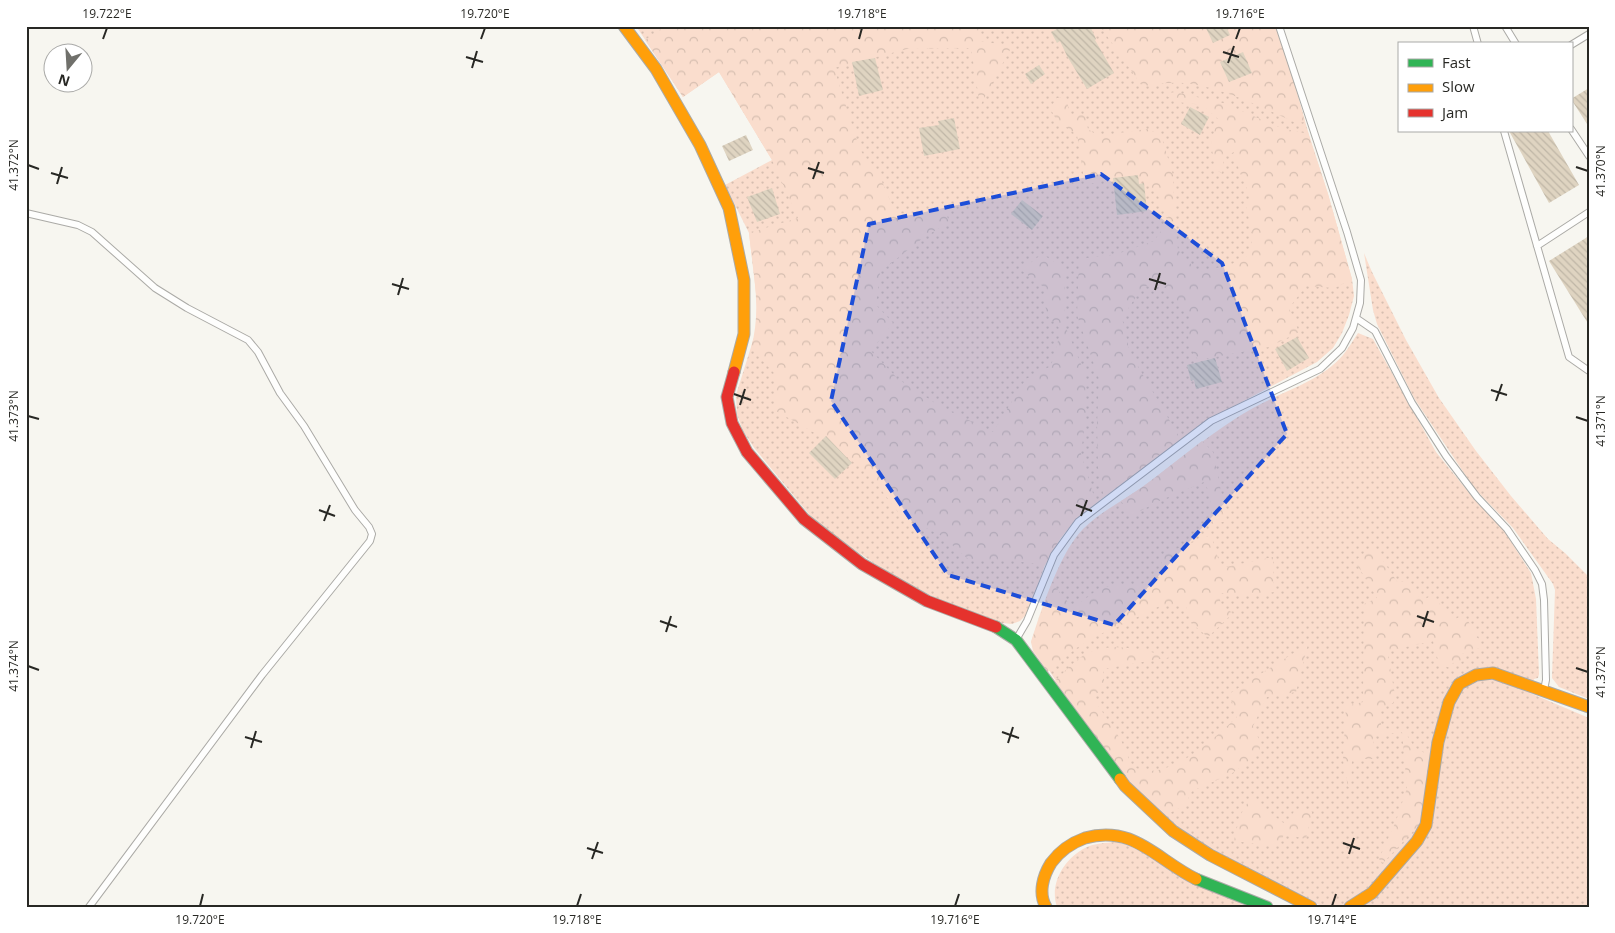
<svg xmlns="http://www.w3.org/2000/svg" width="1615" height="933" font-family="'Open Sans',sans-serif">
  <defs>
    <pattern id="green-dots" width="8" height="8" patternUnits="userSpaceOnUse" patternTransform="scale(1.25)"><rect width="8" height="8" fill="#faddcd"/><path d="M2 2h.1M6 6h.1" fill="none" stroke="#d6beb0" stroke-width="1.8" stroke-linecap="round"/></pattern>
    <pattern id="forest-crowns" width="20" height="18" patternUnits="userSpaceOnUse" patternTransform="scale(1.25)"><rect width="20" height="18" fill="#faddcd"/><path d="M2 6a3 3 0 1 1 6 0M12 15a3 3 0 1 1 6 0" fill="none" stroke="#d6beb0"/></pattern>
    <pattern id="building-back-hatch" width="6" height="6" patternUnits="userSpaceOnUse" patternTransform="scale(1.25)"><rect width="6" height="6" fill="#dfd4c1"/><path d="M-1 5l2 2M0 0l6 6M5-1l2 2" fill="none" stroke="#bfb6a6"/></pattern>
  </defs>
  <rect width="100%" height="100%" fill="#f7f6f0"/>
  <path fill="url(#green-dots)" d="M636 26H1278L1311 142 1328 194 1352 279 1354 296 1349 315 1342 333 1333 348 1317 362 1210 419 1104 497 1074 521 1060 539 1045 565 1028 613 1020 621 1012 624 1002 623 938 599 893 576 818 525 755 449 743 431 737 414 736 395 756 331 758 311 749 233 725 185 772 160 719 72 683 97Z
    M1364 253 1372 272 1406 340 1439 398 1476 451 1511 496 1548 539 1565 553 1589 577V699L1559 687 1552 678 1555 590 1553 584 1513 528 1474 488 1414 398 1377 324 1373 310Z
    M1358 333 1373 339 1436 452 1474 499 1503 529 1531 573 1536 599 1539 674 1538 678 1534 679 1530 693 1589 718V907H1326L1304 900 1172 827 1061 689 1031 642C1041 610 1060 552 1083 529 1101 511 1125 500 1145 485 1181 459 1214 430 1253 408 1283 391 1320 382 1343 355 1349 348 1353 340 1358 333Z
    M1116 842 1130 846 1247 907H1057C1049 884 1064 859 1085 848 1095 843 1105 843 1116 842Z"/>
  <path fill="url(#forest-crowns)" d="M665 26H981L979 41 1012 46 980 106 971 48 907 49 834 68 860 150 880 177 896 214 945 209 949 222 923 238 880 272 876 305 893 323 871 351 898 379 938 405 993 432 1026 379 1051 366 1061 330 1046 314 1045 288 1021 270 1042 254 1065 269 1064 323 1085 374 1086 413 1081 454 1096 503 1074 521 1060 539 1045 565 1015 561 968 559 942 536 900 515 874 480 860 467 820 436 776 411 774 373 751 348C762 309 753 273 749 233L798 218 772 160 719 72 683 97 645 40Z
    M1100 26H1278L1305 122 1296 123C1263 108 1228 90 1192 84 1175 81 1158 84 1142 86Z
    M1175 92 1223 103 1281 128 1304 133 1308 132 1328 194 1352 279 1335 288 1306 286 1289 308 1299 332 1269 347 1198 360 1188 344 1190 317 1166 288 1143 286 1122 318 1130 353 1181 440 1104 497 1098 468 1097 424 1099 379 1077 315 1079 259 1117 254 1154 241 1168 221 1157 193 1143 179 1107 180 1085 185 1077 135 1057 121 1050 108 1057 98 1066 97 1070 115H1085L1088 129 1098 136 1147 129 1161 135 1173 175 1175 224 1178 250 1198 272 1230 265 1249 255 1253 236 1245 202 1252 200 1240 173 1234 152 1224 157 1222 173 1215 170 1211 142 1218 119 1202 105 1177 102 1164 94Z
    M1202 441 1213 452 1227 521 1213 524 1210 494 1204 482 1159 501 1131 516 1121 501 1144 486Z
    M1211 535 1221 568 1273 557 1274 592 1254 596 1219 593 1221 606 1233 613 1208 637 1192 624 1185 604 1162 605 1119 626 1096 636 1075 649 1048 672 1033 651 1031 642 1052 583 1073 608 1101 587 1141 584 1167 577 1159 556Z
    M1373 546 1398 583 1407 580 1422 601 1432 595 1454 620 1464 614 1483 647 1462 654 1464 661 1453 663 1450 668 1439 664 1433 641 1387 651 1395 695 1393 703 1381 708V728L1404 730 1414 747 1432 757 1419 825 1383 863 1379 859 1396 821 1407 788 1402 732 1373 736 1375 759H1352L1351 786 1348 787 1343 760 1346 706 1363 702 1364 604 1377 598 1355 561Z
    M1308 644 1296 692 1267 697 1253 726 1261 744 1258 754 1231 774 1192 791 1188 799 1190 803 1161 817 1142 799 1055 681C1064 672 1073 662 1084 655 1109 640 1144 650 1171 657L1103 669 1105 689 1091 696C1104 715 1128 744 1130 766 1136 768 1143 771 1149 771 1182 770 1214 738 1237 717L1229 694Z
    M1251 799 1285 824 1296 809 1312 812 1306 839 1284 834 1280 844 1272 846 1234 841C1237 828 1240 809 1251 799Z"/>
  <path fill="url(#building-back-hatch)" d="M1063 26H1090L1096 39 1095 40 1114 73 1087 89 1067 56 1060 41 1057 43 1051 32Z
    M1205 26H1226L1230 35 1213 43Z
    M1243 52 1252 73 1229 82 1220 62Z
    M875 58 883 90 859 96 852 62Z
    M1039 65 1045 74 1031 84 1025 74Z
    M1589 88V127L1571 99Z
    M1190 107 1209 117 1200 135 1181 124Z
    M954 118 960 149 924 156 919 128 939 125 938 121Z
    M1509 131H1548L1579 185 1549 203Z
    M746 135 753 150 729 161 722 146Z
    M1138 175 1139 184 1144 183 1147 211 1117 215 1113 178Z
    M772 188 780 214 757 222 747 197Z
    M1022 200 1043 216 1032 230 1011 214Z
    M1589 236V325L1549 261Z
    M1297 337 1309 358 1287 371 1275 349Z
    M1215 358 1222 382 1196 389 1194 380 1191 381 1187 365Z
    M826 436 852 463 835 479 809 453Z"/>
  <g fill="none" stroke-linecap="round" stroke-linejoin="round">
    <g stroke="#abaaa6" stroke-width="8">
      <path id="lane" d="M1473 26 1478 44
        M1505 26 1516 44
        M1571 45 1589 34
        M1571 129 1589 156
        M1504 131 1569 357 1589 371
        M26 213 78 225 92 232 155 288 187 308 248 340 258 352 280 393 304 426 355 510 369 527 372 534 370 541 262 675 89 907
        M1537 246 1589 212
        M1356 318 1375 331 1412 403 1446 456 1477 497 1507 529 1535 570 1542 584 1544 600 1546 680 1544 690
        M1017 638 1027 621 1054 555 1078 522 1211 421 1320 369 1342 348 1353 328 1360 303 1361 280 1347 232 1279 26"/>
    </g>
    <g stroke="#abaaa6" stroke-width="13">
      <path id="fast" d="M996 627 1016 640 1120 779
        M1196 879 1267 907"/>
    </g>
    <g stroke="#abaaa6" stroke-width="13">
      <path id="slow" d="M624 26 656 69 700 145 729 208 744 280V334L734 372
        M1120 779 1125 786 1173 831 1210 855 1311 907
        M1046 907C1038 893 1043 876 1051 863 1059 852 1071 843 1085 838 1133 824 1157 860 1196 879
        M1350 907 1372 893 1417 841 1426 825 1438 742 1449 702 1459 684 1476 675 1493 673 1589 707"/>
    </g>
    <g stroke="#abaaa6" stroke-width="13">
      <path id="jam" d="M734 372 727 397 732 423 747 452 804 519 862 564 927 601 996 627"/>
    </g>
    <use href="#lane" stroke="#fefefd" stroke-width="6"/>
    <use href="#fast" stroke="#30b455" stroke-width="11"/>
    <use href="#slow" stroke="#ff9f0a" stroke-width="11"/>
    <use href="#jam" stroke="#e5322d" stroke-width="11"/>
  </g>
  <path fill="#1d4ed8" fill-opacity="0.2" stroke="#1d4ed8" stroke-width="4" stroke-dasharray="10 6" stroke-linejoin="round" d="M1101 174 1222 263 1287 434 1114 625 948 575 831 401 869 224Z"/>
  <path fill="none" stroke="#282824" stroke-width="2" d="M103 39 107 28M481 39 485 28M859 39 862 28M1236 39 1240 28M1223 52 1239 57M466 57 483 62M1228 63 1234 46M472 68 477 51M28 165 39 169M1576 167 1588 171M808 168 824 173M51 173 68 178M813 179 819 162M57 184 62 167M1149 279 1166 284M392 284 409 289M1155 290 1160 273M398 295 403 278M1491 390 1507 395M734 394 751 400M1496 401 1502 384M740 405 745 389M28 416 39 419M1576 417 1588 421M1076 505 1092 511M319 510 335 516M1081 516 1087 500M324 521 330 505M1417 616 1434 622M660 621 677 627M1423 627 1428 611M666 632 671 616M28 666 39 670M1576 668 1588 672M1002 732 1019 738M245 737 262 742M1008 743 1013 727M251 748 256 731M1343 843 1360 849M587 848 603 853M1349 854 1354 838M592 859 598 842M200 906 203 894M577 906 581 894M955 906 959 894M1332 906 1336 894"/>
  <rect width="1615" height="933" fill="none" stroke="#ffffff" stroke-width="55"/>
  <rect x="1398" y="42" width="175" height="90" fill="#ffffff" stroke="#a9a9a7"/>
  <rect x="1408" y="59" width="25" height="8" fill="#30b455" stroke="#a9a9a7"/>
  <text x="1442" y="68" font-size="15" fill="#282824">Fast</text>
  <rect x="1408" y="84" width="25" height="8" fill="#ff9f0a" stroke="#a9a9a7"/>
  <text x="1442" y="92" font-size="15" fill="#282824">Slow</text>
  <rect x="1408" y="109" width="25" height="8" fill="#e5322d" stroke="#a9a9a7"/>
  <text x="1442" y="118" font-size="15" fill="#282824">Jam</text>
  <g transform="translate(68 68) rotate(198)"><circle r="24" fill="#ffffff" stroke="#a9a9a7"/>
  <path d="M0-4L9 19L0 12L-9 19Z" fill="#70706b"/>
  <text y="-8" font-size="14" font-weight="bold" text-anchor="middle" fill="#282824">N</text>
  </g>
  <rect x="28" y="28" width="1560" height="878" fill="none" stroke="#282824" stroke-width="2"/>
  <g font-size="12" text-anchor="middle" fill="#282824">
    <text x="107" y="18">19.722°E</text>
    <text x="485" y="18">19.720°E</text>
    <text x="862" y="18">19.718°E</text>
    <text x="1240" y="18">19.716°E</text>
    <text transform="translate(14 165) rotate(-90)" y="4">41.372°N</text>
    <text transform="translate(1601 171) rotate(-90)" y="4">41.370°N</text>
    <text transform="translate(14 416) rotate(-90)" y="4">41.373°N</text>
    <text transform="translate(1601 421) rotate(-90)" y="4">41.371°N</text>
    <text transform="translate(14 666) rotate(-90)" y="4">41.374°N</text>
    <text transform="translate(1601 672) rotate(-90)" y="4">41.372°N</text>
    <text x="200" y="924">19.720°E</text>
    <text x="577" y="924">19.718°E</text>
    <text x="955" y="924">19.716°E</text>
    <text x="1332" y="924">19.714°E</text>
  </g>
</svg>
